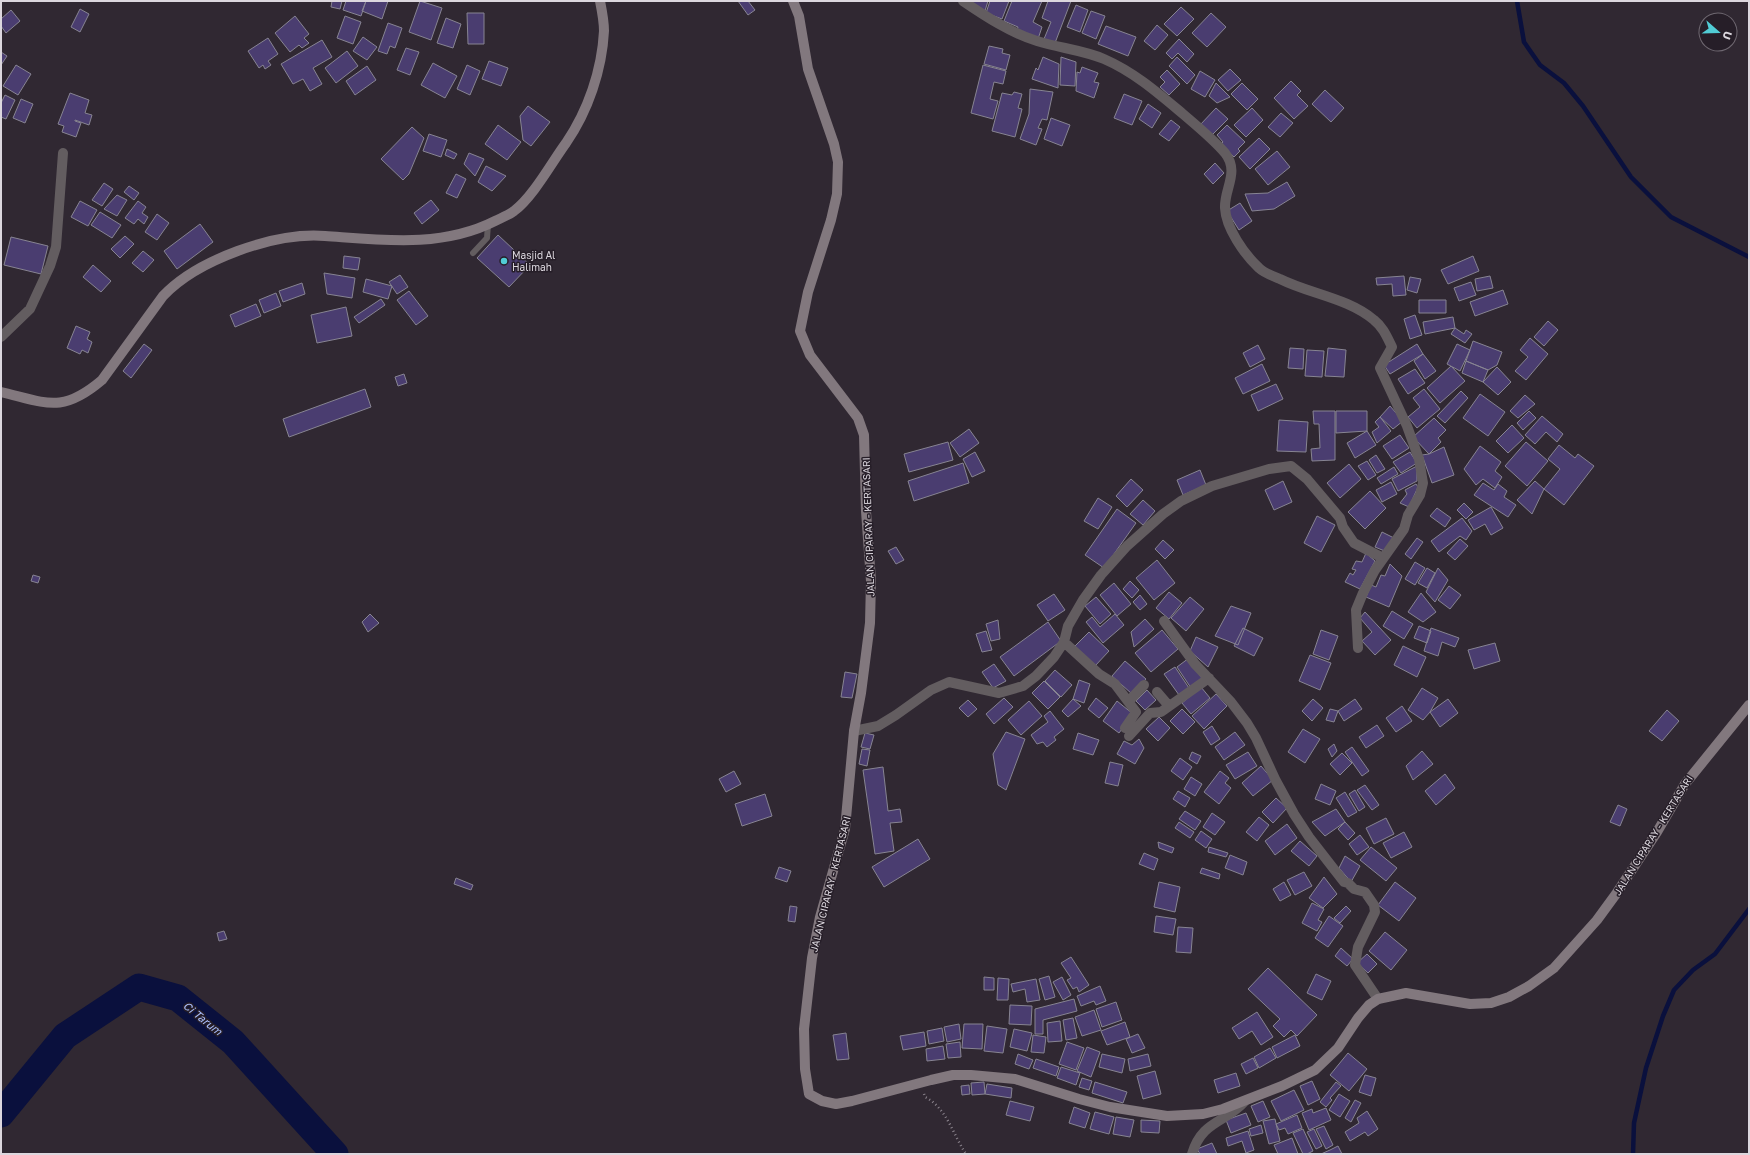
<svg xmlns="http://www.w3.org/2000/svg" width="1750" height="1155" font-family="'Golos Text',sans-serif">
  <rect width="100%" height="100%" fill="#302832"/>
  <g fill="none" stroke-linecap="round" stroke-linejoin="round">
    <path stroke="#0a103d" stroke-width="4.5" d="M1517 1 1524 42 1540 65 1564 83 1583 106 1631 177 1671 217 1749 257
      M1633 1154 1634 1123 1646 1068 1663 1016 1674 990 1693 970 1715 954 1749 909"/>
    <path stroke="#0a103d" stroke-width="27" d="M1 1114 65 1036 139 987 178 998 233 1042 335 1154"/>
  </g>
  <path fill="#4a3d70" stroke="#878492" d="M332 1H342L340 9 331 7Z
    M346 1H366L361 16 343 10Z
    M366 1H388L382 19 362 11Z
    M420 1 442 8 431 40 409 32Z
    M738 1H748L755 10 748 15Z
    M968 1H988L984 14Z
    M990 1H1009L1002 19 986 13Z
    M1012 1H1042L1033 22 1042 27 1038 39 1017 30 1018 27 1004 21Z
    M1048 1H1071L1055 43 1044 39 1051 22 1042 18Z
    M1076 5 1088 10 1080 32 1067 27Z
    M1181 7 1194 19 1177 36 1164 24Z
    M80 9 89 14 80 32 71 27Z
    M11 10 20 21 6 33 1 26V19Z
    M1091 11 1105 16 1096 39 1082 33Z
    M467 13H484V44H468Z
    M1211 13 1226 27 1207 47 1192 33Z
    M295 16 309 34 304 38 309 43 302 48 299 45 290 52 275 33Z
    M345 16 361 22 353 44 337 38Z
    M446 18 461 24 453 48 437 43Z
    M388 23 402 28 395 48 390 46 387 54 378 51Z
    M1157 25 1168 35 1155 50 1144 41Z
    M1106 26 1136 37 1128 56 1098 44Z
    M363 37 377 47 367 60 353 51Z
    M268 38 278 54 268 61 271 65 265 69 263 65 259 68 248 51Z
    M1179 39 1194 54 1187 62 1178 53 1172 59 1166 53Z
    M322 40 332 57 313 68 322 84 310 91 303 79 293 84 281 64Z
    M989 46 1003 49 1002 53 1010 55 1006 70 984 64Z
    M406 48 419 52 410 75 397 70Z
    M347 51 358 66 336 83 325 68Z
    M1 52 7 56 1 65Z
    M1043 57 1059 64 1058 88 1032 79 1036 68 1038 70Z
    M1061 57 1076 62 1075 86 1060 85Z
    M1177 57 1195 75 1187 84 1169 66Z
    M489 61 508 68 501 86 482 79Z
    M433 63 457 76 445 98 421 85Z
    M16 65 31 74 18 95 3 86Z
    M467 65 480 71 470 95 457 89Z
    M983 65 1006 71 1003 84 994 82 990 99 998 101 993 119 971 113Z
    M367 66 376 80 355 95 346 81Z
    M1082 67 1098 73 1094 82 1099 83 1094 98 1076 91 1077 72 1080 73Z
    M1230 69 1241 80 1228 91 1218 80Z
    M1167 70 1180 84 1169 95 1160 87 1165 82 1160 77Z
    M1200 71 1215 80 1205 97 1191 89Z
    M1291 81 1301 91 1297 95 1308 106 1294 119 1274 98Z
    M1216 83 1230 97 1217 103 1209 96Z
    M1242 83 1258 99 1247 110 1231 94Z
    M1030 89 1053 92 1047 120 1042 119 1038 128 1042 129 1036 145 1020 139 1029 114Z
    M1325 90 1344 108 1331 122 1312 104Z
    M1014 92 1022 94 1018 108 1022 109 1015 137 992 131 1002 93 1012 95Z
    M70 93 89 100 85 113 92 115 89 125 75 120V121L81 123 76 137 62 132 64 126 58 124Z
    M1124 94 1142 101 1132 125 1114 118Z
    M5 95 15 100 6 119 1 117V103Z
    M21 99 33 104 25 123 13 118Z
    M1148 104 1161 113 1152 128 1139 119Z
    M528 106 550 122 531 146 523 140 520 116Z
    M1216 108 1228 119 1211 136 1200 125Z
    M1252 108 1263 120 1246 137 1234 125Z
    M1281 113 1293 123 1280 137 1268 127Z
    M1051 118 1070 125 1062 146 1044 139Z
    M1171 120 1180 127 1169 141 1159 134Z
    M498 125 521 142 507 160 485 144Z
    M1227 125 1245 142 1238 149 1240 151 1234 157 1221 144 1223 142 1217 135Z
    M412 127 424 138 409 174 403 180 381 159Z
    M429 134 447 140 441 157 423 151Z
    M1259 138 1270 149 1250 169 1239 157Z
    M447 149 457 154 454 159 445 155Z
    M1277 151 1290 167 1268 185 1255 169Z
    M469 153 484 159 475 176 464 164Z
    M1215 163 1224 173 1213 184 1204 174Z
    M486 166 506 176 492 191 478 182Z
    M456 174 466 179 457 198 446 193Z
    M1287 182 1295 196 1274 209 1252 211 1245 194 1268 193Z
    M104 183 113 189 102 206 92 200Z
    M129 186 139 193 134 200 124 192Z
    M117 195 127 200 117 216 104 209Z
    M431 200 439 210 422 224 414 213Z
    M80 201 97 210 88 226 71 217Z
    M138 201 146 207 142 213 148 217 144 224 138 219 134 224 125 218Z
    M1240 203 1252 221 1239 230 1227 211Z
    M100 212 121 225 112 238 91 225Z
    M157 214 169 223 157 240 145 232Z
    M200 224 213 242 177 269 164 251Z
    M498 235 530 265 509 287 477 258Z
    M125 236 134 244 120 258 111 249Z
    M11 237 48 246 41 274 4 265Z
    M143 251 154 260 143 272 132 263Z
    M344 256 360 258 358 270 343 268Z
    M1473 256 1479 271 1448 284 1441 270Z
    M93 265 111 281 101 292 83 277Z
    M324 273 355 278 352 298 327 294Z
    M400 275 408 287 397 294 389 282Z
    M1404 276 1406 295 1393 296 1392 284 1377 285 1376 278Z
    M1490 276 1493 288 1477 291 1475 279Z
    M1410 277 1421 279 1417 293 1407 290Z
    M366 279 392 286 388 299 363 292Z
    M1471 282 1476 295 1459 301 1454 288Z
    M302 283 305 294 283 302 279 291Z
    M1503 290 1508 304 1475 316 1470 302Z
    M409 291 428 316 416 325 397 300Z
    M276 293 281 306 264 313 259 300Z
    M381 299 385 305 359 323 354 317Z
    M1419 300H1446V313H1419Z
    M256 304 261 316 235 327 230 315Z
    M346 307 352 336 317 343 311 315Z
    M1415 315 1422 335 1410 339 1404 319Z
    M1453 317 1455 328 1425 334 1423 322Z
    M1548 321 1558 330 1544 346 1534 337Z
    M76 326 90 332 87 339 92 342 88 353 82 350 80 354 67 348Z
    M1455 328 1464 334 1466 330 1472 334 1465 343 1451 334Z
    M1530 338 1548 354 1526 380 1515 371 1528 357 1520 350Z
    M1473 341 1502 352 1497 365 1488 370 1466 361Z
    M144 344 152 350 131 378 123 371Z
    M1417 344 1423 354 1390 374 1384 365Z
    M1457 344 1470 350 1460 371 1447 364Z
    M1258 345 1265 359 1250 367 1243 353Z
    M1290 348 1304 349 1303 369 1288 368Z
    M1328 348 1346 350 1344 377 1325 376Z
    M1307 350 1324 351 1322 377 1305 376Z
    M1423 354 1436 371 1425 379 1414 361Z
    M1466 361 1488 370 1483 382 1462 373Z
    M1262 364 1270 381 1243 394 1235 378Z
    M1451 366 1465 381 1440 403 1427 388Z
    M1497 367 1511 382 1498 395 1483 382Z
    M1415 369 1425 383 1408 394 1398 379Z
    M404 374 407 383 398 386 395 377Z
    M1276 384 1283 399 1258 411 1251 395Z
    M365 389 371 407 289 437 283 419Z
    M1424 389 1440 409 1417 428 1408 417 1420 407 1413 398Z
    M1461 391 1468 398 1445 423 1437 416Z
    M1480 394 1505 412 1488 436 1463 418Z
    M1525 395 1535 404 1518 418 1510 411Z
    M1390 406 1403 421 1393 429 1380 417Z
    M1313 411H1335V460L1312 461 1311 449 1320 448 1319 424H1314Z
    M1336 411H1367V431L1336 433Z
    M1529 411 1536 418 1523 430 1517 423Z
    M1542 416 1563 434 1557 442 1546 432 1535 444 1525 435Z
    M1380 417 1391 431 1377 443 1372 432 1379 427 1375 422Z
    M1434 418 1446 430 1438 438 1441 442 1429 454 1413 437Z
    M1279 420 1308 422 1306 452 1277 451Z
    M1512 425 1524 438 1508 453 1496 441Z
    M969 429 979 443 960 457 950 443Z
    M1367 431 1376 445 1355 458 1347 443Z
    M1400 435 1409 448 1392 459 1383 446Z
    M948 442 953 460 909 472 904 454Z
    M1526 442 1548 461 1527 486 1505 466Z
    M1559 445 1575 458 1578 454 1594 466 1564 505 1544 489 1560 469 1548 459Z
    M1480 446 1501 462 1495 471 1502 477 1495 488 1483 479 1476 485 1464 469Z
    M1444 447 1454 475 1432 483 1422 455 1429 454Z
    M975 452 985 471 972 477 963 459Z
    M1410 452 1417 463 1401 473 1393 462Z
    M1376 455 1385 469 1377 473 1369 460Z
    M1367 461 1376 475 1368 480 1358 466Z
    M963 463 969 483 914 501 908 481Z
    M1349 464 1361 479 1340 498 1327 483Z
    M1417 466V481L1398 491 1392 479Z
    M1394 467 1398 474 1381 484 1377 478Z
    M1200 470 1206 485 1183 495 1177 480Z
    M1131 479 1143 490 1127 507 1116 496Z
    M1283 481 1292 502 1274 510 1265 490Z
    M1535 481 1544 489 1532 514 1517 500Z
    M1391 482 1397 494 1382 502 1376 490Z
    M1483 483 1494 490 1498 484 1507 491 1504 497 1516 505 1508 517 1474 495Z
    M1416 484 1418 487 1409 507 1400 503 1407 494 1405 490Z
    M1370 491 1386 508 1365 529 1348 512Z
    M1098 498 1112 507 1098 529 1084 521Z
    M1143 500 1155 511 1143 525 1130 514Z
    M1464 503 1473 512 1466 519 1457 510Z
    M1491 507 1503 528 1491 535 1485 524 1474 530 1468 520Z
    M1437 508 1451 518 1445 527 1430 516Z
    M1117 509 1136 523 1104 568 1085 555Z
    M1317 516 1335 525 1321 552 1304 543Z
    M1462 518 1472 531 1466 540 1460 536 1439 552 1431 541Z
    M1382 532 1394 538 1387 552 1375 547Z
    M1417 538 1423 542 1411 559 1405 554Z
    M1460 539 1468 546 1455 560 1447 553Z
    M1163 540 1174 550 1165 559 1155 549Z
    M896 547 904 560 896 564 888 551Z
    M1366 553 1375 561 1360 589 1345 582 1350 573 1353 575 1356 570 1352 569 1356 561 1362 562Z
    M1157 560 1175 583 1154 600 1136 578Z
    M1415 562 1425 568 1415 585 1405 579Z
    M1390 564 1402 576 1389 607 1366 597 1371 585 1376 587 1381 575 1385 576Z
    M1427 568 1435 573 1427 588 1418 583Z
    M1438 568 1448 580 1435 602 1426 592Z
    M33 575 40 577 38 583 31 581Z
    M1130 581 1139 590 1132 598 1123 589Z
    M1114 583 1131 604 1117 616 1100 595Z
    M1449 586 1461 595 1450 609 1438 600Z
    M1169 592 1182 603 1169 619 1156 608Z
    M1421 593 1436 612 1423 622 1408 612Z
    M1054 594 1065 610 1048 621 1037 605Z
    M1140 595 1147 604 1140 610 1133 602Z
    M1096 597 1111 614 1100 624 1085 606Z
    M1190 597 1204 609 1186 631 1171 618Z
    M1231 606 1251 613 1238 645 1215 636Z
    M1392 611 1413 624 1404 639 1383 626Z
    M1365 612 1391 640 1375 655 1362 641 1372 632 1360 618Z
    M370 614 379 623 368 632 362 622Z
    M1115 614 1124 625 1103 643 1086 622 1092 617 1100 627Z
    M1145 619 1154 629 1134 647 1131 632Z
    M998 620 1000 639 991 641 986 624Z
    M1048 622 1061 641 1014 676 1000 657Z
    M1419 626 1431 631 1427 643 1414 638Z
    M1243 628 1263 638 1254 656 1234 646Z
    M1431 628 1459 638 1455 647 1442 642 1438 656 1424 651Z
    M1162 630 1178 649 1151 672 1135 653Z
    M1321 630 1338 636 1329 660 1313 654Z
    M986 631 992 650 982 652 976 634Z
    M1089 632 1109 651 1095 666 1075 646Z
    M1196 637 1218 647 1208 667 1190 651Z
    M1495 643 1500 661 1474 669 1468 650Z
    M1403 646 1426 657 1417 677 1394 665Z
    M1310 655 1331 663 1320 690 1299 681Z
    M1189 658 1203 680 1191 688 1177 667Z
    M1125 661 1146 679 1132 694 1112 676Z
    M994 664 1006 681 993 688 982 672Z
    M1175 667 1189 688 1179 695 1164 674Z
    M1055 670 1072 685 1061 697 1045 681Z
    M845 672 857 674 852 698 841 697Z
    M1079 680 1090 684 1084 703 1073 699Z
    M1044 681 1060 697 1048 709 1032 693Z
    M1201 687 1210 698 1191 714 1182 703Z
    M1422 688 1438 698 1430 712 1423 720 1408 710Z
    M1147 690 1156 700 1145 710 1136 701Z
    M1216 694 1227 706 1204 729 1192 716Z
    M1004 698 1013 707 994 724 986 714Z
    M1096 698 1108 708 1099 718 1088 709Z
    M1073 699 1081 706 1068 717 1062 711Z
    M1313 699 1323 708 1312 721 1302 711Z
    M1355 699 1362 709 1344 721 1338 711Z
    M1448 699 1458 713 1440 727 1430 712Z
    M968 700 977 709 968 717 959 708Z
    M1029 701 1042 716 1021 735 1008 720Z
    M1117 701 1133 714 1119 733 1103 721Z
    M1402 706 1412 721 1396 732 1386 718Z
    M1182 709 1195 722 1183 734 1170 721Z
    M1330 709 1338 711 1334 722 1326 720Z
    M1667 710 1679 721 1662 741 1649 731Z
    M1050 711 1064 729 1054 737 1056 740 1047 747 1043 742 1037 744 1031 735 1048 722 1044 716Z
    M1159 717 1170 728 1158 741 1146 729Z
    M1377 725 1384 736 1366 748 1359 737Z
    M1212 726 1220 739 1211 745 1203 732Z
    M1303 729 1320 739 1305 763 1288 752Z
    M1006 732 1025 739 1006 790 998 785 993 754Z
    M1235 732 1245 745 1224 760 1215 747Z
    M865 733 874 735 870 749 861 747Z
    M1078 733 1099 740 1093 755 1073 749Z
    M1139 739 1144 748 1135 764 1117 754 1124 741 1132 745Z
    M1334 744 1337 751 1332 757 1328 749Z
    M1352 747 1369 771 1362 776 1345 752Z
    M862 749 870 750 867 766 859 764Z
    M1422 751 1433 764 1413 780 1406 766Z
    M1192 752 1201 756 1197 764 1189 759Z
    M1248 752 1257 766 1235 779 1226 765Z
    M1342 753 1352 763 1340 775 1330 764Z
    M1180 758 1192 767 1183 780 1171 771Z
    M1110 762 1123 765 1118 786 1105 783Z
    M1261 766 1273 780 1253 796 1242 783Z
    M883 767 888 811 900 809 902 822 890 823 894 851 875 854 863 770Z
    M734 771 741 784 726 792 719 779Z
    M1220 771 1229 778 1225 783 1231 788 1219 804 1204 792Z
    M1445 774 1455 788 1436 805 1425 791Z
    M1191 777 1202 784 1195 796 1184 789Z
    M1321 784 1336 791 1330 805 1315 799Z
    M1365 785 1379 805 1372 810 1357 790Z
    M1355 790 1365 807 1359 811 1349 794Z
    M1178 791 1190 798 1185 807 1173 799Z
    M1345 792 1357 812 1348 817 1336 798Z
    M765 794 772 816 742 826 735 804Z
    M1276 798 1287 808 1273 823 1262 812Z
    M1618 805 1627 809 1620 826 1610 822Z
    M1336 809 1345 822 1325 836 1312 822Z
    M1185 811 1201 821 1195 830 1179 819Z
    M1212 813 1225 822 1215 835 1203 827Z
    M1259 817 1269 825 1257 841 1246 832Z
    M1386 818 1394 834 1374 844 1366 828Z
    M1179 822 1194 832 1190 838 1175 828Z
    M1345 822 1355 833 1348 840 1338 829Z
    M1287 824 1297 838 1275 855 1265 841Z
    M1201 831 1212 839 1206 848 1195 840Z
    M1404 832 1412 847 1391 858 1383 843Z
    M1360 835 1369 847 1357 855 1349 844Z
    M918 839 930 859 884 887 872 867Z
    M1300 841 1317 856 1309 866 1291 851Z
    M1158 842 1174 848 1172 853 1159 848Z
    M1209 847 1228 853 1226 857 1208 852Z
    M1371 847 1397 868 1386 881 1360 860Z
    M1144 853 1158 859 1154 870 1139 864Z
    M1230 855 1247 862 1243 875 1225 868Z
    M1345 856 1360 866 1351 882 1339 868Z
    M779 867 791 871 787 882 775 878Z
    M1202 868 1220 874 1219 879 1200 873Z
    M1304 872 1312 886 1295 895 1287 880Z
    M1324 877 1337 894 1323 908 1309 898Z
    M456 878 473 885 471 890 454 884Z
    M1159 882 1180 887 1175 912 1154 907Z
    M1284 882 1291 895 1280 901 1273 889Z
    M1395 882 1416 898 1399 921 1378 905Z
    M1312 903 1324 909 1318 920 1322 922 1317 931 1302 923Z
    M790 906 797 907 795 922 788 921Z
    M1346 906 1351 911 1340 923 1334 918Z
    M1156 916 1176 919 1173 935 1154 932Z
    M1329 916 1343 926 1328 947 1315 938Z
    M1178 927 1193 928 1191 953 1176 952Z
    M224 931 227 939 219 941 217 933Z
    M1385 932 1407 950 1391 970 1369 951Z
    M1341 948 1353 959 1347 966 1335 956Z
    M1367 954 1377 964 1368 973 1357 963Z
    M1071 957 1089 985 1079 992 1077 987 1073 989 1067 980 1071 978 1061 963Z
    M1268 968 1317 1015 1297 1036 1291 1030 1284 1037 1273 1026 1280 1019 1248 989Z
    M1316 974 1331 981 1322 1000 1307 993Z
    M1049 976 1055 997 1045 1000 1039 979Z
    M984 977 994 978V990H984Z
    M1062 977 1071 995 1063 1000 1053 982Z
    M998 978 1009 979 1008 1000H997Z
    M1036 979 1040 1000 1027 1002 1025 989 1013 992 1011 984Z
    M1100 986 1106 1001 1096 1005 1094 1001 1081 1006 1077 996Z
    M1074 999 1077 1011 1043 1020V1034H1035V1009Z
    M1116 1002 1122 1020 1102 1027 1096 1009Z
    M1010 1005 1032 1006 1031 1025 1009 1024Z
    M1094 1010 1101 1030 1082 1036 1075 1017Z
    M1257 1012 1273 1037 1261 1045 1252 1031 1239 1039 1232 1028Z
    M1073 1018 1077 1038 1066 1040 1063 1020Z
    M1060 1021 1062 1041 1048 1042 1047 1023Z
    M1125 1022 1130 1037 1107 1045 1101 1031Z
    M959 1024 961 1039 947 1042 944 1027Z
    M964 1024H983L982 1049 962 1048Z
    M987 1026 1007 1029 1003 1053 984 1051Z
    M942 1028 944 1041 929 1044 927 1031Z
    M1014 1029 1032 1033 1027 1051 1010 1047Z
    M924 1032 926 1046 903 1050 900 1036Z
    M846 1033 849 1059 837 1060 833 1035Z
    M1138 1034 1145 1048 1132 1053 1126 1039Z
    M1033 1035 1046 1037 1044 1053 1031 1052Z
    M1295 1035 1300 1046 1277 1058 1272 1047Z
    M960 1042 961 1057 948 1058 946 1044Z
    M1067 1042 1084 1048 1076 1070 1059 1064Z
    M943 1046 945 1059 927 1061 926 1049Z
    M1087 1047 1100 1052 1091 1077 1077 1071Z
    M1270 1048 1276 1058 1259 1068 1254 1057Z
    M1348 1053 1367 1069 1349 1091 1330 1075Z
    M1018 1054 1033 1060 1029 1069 1015 1064Z
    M1102 1054 1125 1059 1122 1073 1099 1067Z
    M1148 1054 1151 1066 1130 1071 1128 1059Z
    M1253 1058 1258 1068 1246 1074 1241 1064Z
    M1036 1059 1059 1067 1056 1076 1033 1068Z
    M1061 1067 1080 1073 1076 1085 1057 1078Z
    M1155 1071 1161 1094 1143 1099 1137 1076Z
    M1236 1073 1240 1086 1218 1093 1214 1080Z
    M1365 1075 1376 1078 1371 1096 1359 1092Z
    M1082 1078 1092 1081 1089 1090 1079 1087Z
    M1312 1081 1320 1099 1308 1105 1300 1086Z
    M984 1082 985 1094 972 1095 971 1083Z
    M1095 1082 1127 1092 1123 1103 1092 1093Z
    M1336 1082 1341 1086 1330 1098 1332 1100 1326 1107 1320 1102Z
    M987 1084 1012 1088 1011 1098 985 1094Z
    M969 1085 970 1094 962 1095 961 1086Z
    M1294 1090 1304 1110 1281 1121 1271 1101Z
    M1339 1094 1350 1101 1340 1117 1329 1110Z
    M1355 1100 1361 1103 1351 1122 1345 1118Z
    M1010 1101 1034 1107 1030 1121 1006 1115Z
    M1263 1101 1270 1117 1258 1122 1251 1106Z
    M1074 1107 1090 1113 1085 1128 1069 1123Z
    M1326 1108 1331 1120 1309 1130 1302 1113 1312 1109 1313 1113Z
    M1367 1111 1378 1129 1368 1136 1365 1132 1350 1141 1345 1132 1359 1123 1357 1118Z
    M1095 1112 1114 1117 1109 1134 1090 1129Z
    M1246 1113 1251 1125 1231 1133 1226 1120Z
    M1297 1115 1302 1128 1288 1134 1285 1128 1279 1130 1276 1124Z
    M1116 1117 1134 1120 1130 1137 1113 1134Z
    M1275 1119 1280 1141 1269 1144 1263 1121Z
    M1141 1120 1160 1121 1159 1133 1141 1132Z
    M1261 1125 1263 1133 1251 1136 1249 1129Z
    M1324 1126 1333 1145 1326 1149 1316 1129Z
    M1303 1129 1313 1151 1307 1154H1303L1293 1133Z
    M1314 1129 1322 1146 1316 1149 1307 1132Z
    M1248 1131 1254 1150 1246 1153 1242 1141 1228 1146 1226 1138Z
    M1292 1138 1298 1154H1278L1274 1145Z
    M1212 1143 1217 1154H1200L1197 1149Z
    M1338 1146 1342 1154H1321L1330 1150Z"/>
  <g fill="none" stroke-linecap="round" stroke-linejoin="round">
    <path stroke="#8c858e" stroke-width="2.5" stroke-dasharray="1 3" stroke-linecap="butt" d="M924 1094 925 1097C947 1108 953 1135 966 1154"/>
    <path stroke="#635d60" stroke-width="6" d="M473 253 487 238 488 224"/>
    <path stroke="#635d60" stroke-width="10" d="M963 1C985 16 1011 33 1037 41 1059 48 1083 50 1104 59 1134 72 1158 93 1183 114 1197 126 1213 139 1225 153 1240 172 1224 189 1225 208 1226 228 1244 254 1259 268 1264 273 1273 276 1280 279 1310 294 1348 298 1374 320 1383 327 1387 337 1392 347L1380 368 1407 426 1419 459 1423 483 1420 495 1408 515 1404 529 1375 570 1363 593 1356 610 1358 648
      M1 337 30 309 50 266 56 247 63 153
      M1164 621 1195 664 1231 702 1247 723 1256 738 1276 781 1294 814 1309 837 1344 882 1348 883 1354 889 1365 892 1374 905 1375 912 1358 947 1355 965 1378 999
      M1064 642 1099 674 1115 684 1136 712 1125 728
      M1157 692 1169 706
      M1129 701 1144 685
      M854 731 878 726 896 715 931 690 949 682 999 693 1023 686 1036 676 1054 657 1064 642 1068 626 1083 600 1101 575 1127 546 1163 514 1181 501 1212 486 1269 469 1291 466 1307 479 1340 518 1343 527 1354 543 1383 558
      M1129 736 1150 713 1161 712 1209 678
      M1192 1154C1202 1120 1226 1123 1245 1101"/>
    <path stroke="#82787e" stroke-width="10" d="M793 1 799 16 808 69 834 144 838 162 837 194 831 220 808 292 800 331 810 355 858 418 864 435 866 511 871 581 870 623 861 693 854 731 845 829 820 917 812 958 804 1029 805 1069 809 1094 822 1101 836 1104 852 1101 931 1080 953 1075H971L1015 1079 1079 1099 1110 1107 1167 1116 1203 1114 1223 1109 1282 1086 1315 1070 1338 1048 1358 1018 1369 1005 1378 999 1406 993 1470 1004 1491 1003 1509 997 1529 986 1554 968 1597 920 1616 894 1657 832 1685 784 1749 705
      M1 392C47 403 62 414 102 380L163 296C197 260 274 232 325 236 382 240 442 248 495 221 501 218 509 215 514 211 533 197 552 162 566 143 588 111 602 70 604 31 604 21 602 11 600 1"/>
  </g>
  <circle fill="#51ccd5" stroke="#261e28" stroke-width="1.5" cx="504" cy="261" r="4"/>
  <g text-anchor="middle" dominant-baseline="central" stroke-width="3" stroke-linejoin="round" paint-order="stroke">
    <g font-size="10" fill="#dcd7de" stroke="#261e28" text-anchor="start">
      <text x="512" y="255">Masjid Al<tspan x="512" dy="12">Halimah</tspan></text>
    </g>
    <g font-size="10" fill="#dcd7de" stroke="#261e28">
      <text transform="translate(868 527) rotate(-92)">JALAN CIPARAY - KERTASARI</text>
      <text transform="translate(1653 835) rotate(-58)">JALAN CIPARAY - KERTASARI</text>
      <text transform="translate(830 884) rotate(-76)">JALAN CIPARAY - KERTASARI</text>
    </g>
    <g font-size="11" font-style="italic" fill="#aabefd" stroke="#261e28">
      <text transform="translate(203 1018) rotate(39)">Ci Tarum</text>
    </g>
  </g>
  <rect width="1750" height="1155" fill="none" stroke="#dcd7de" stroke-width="4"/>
  <g transform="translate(1718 32) rotate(110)"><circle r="19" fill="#261e28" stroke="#6f6871"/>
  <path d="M0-3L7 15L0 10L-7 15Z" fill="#51ccd5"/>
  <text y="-6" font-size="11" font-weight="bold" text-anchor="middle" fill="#dcd7de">U</text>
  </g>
</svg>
